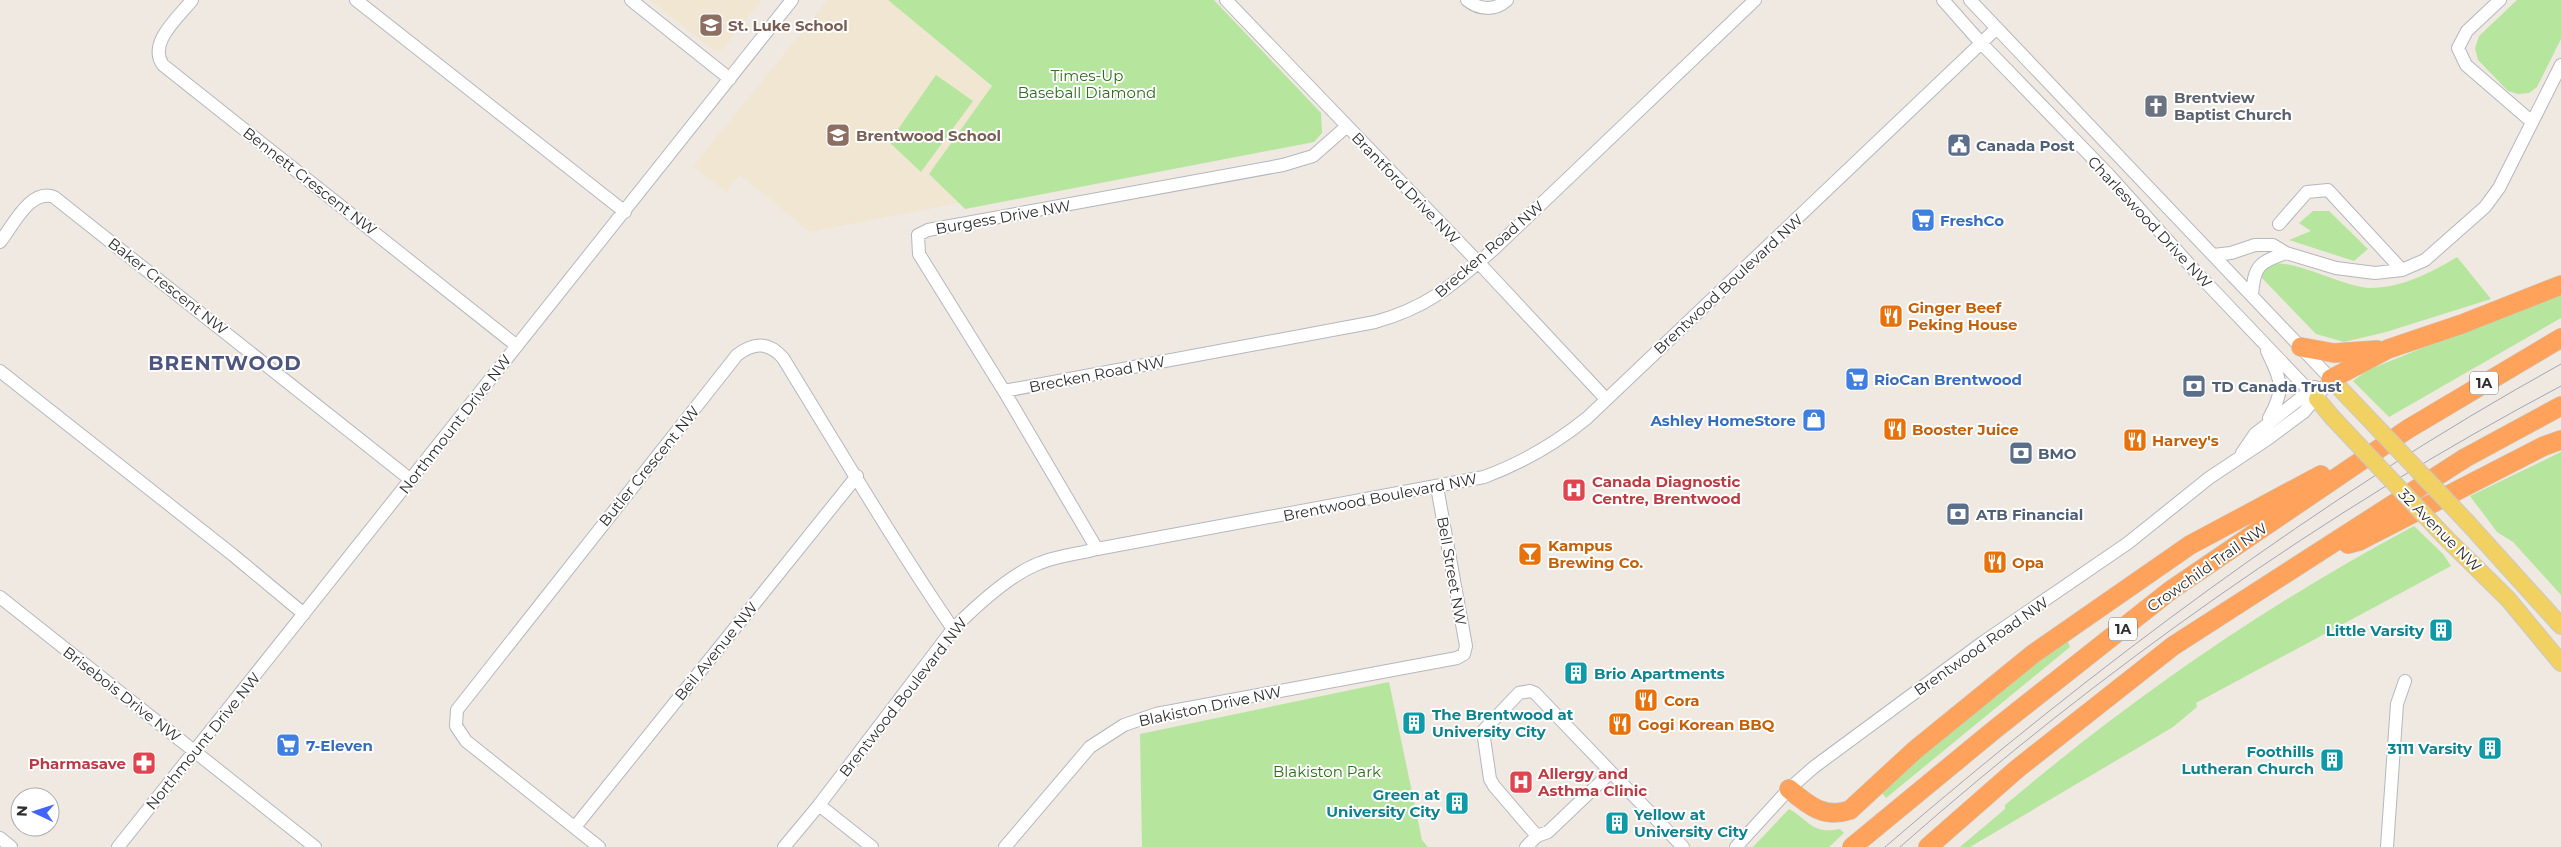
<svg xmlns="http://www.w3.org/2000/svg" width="2561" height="847" font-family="Montserrat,sans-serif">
  <rect width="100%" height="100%" fill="#efe9e1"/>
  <path fill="#f0e6d1" d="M650 0H761L722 50 714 51Z
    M828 0H888L992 87 929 174 958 203 810 232 740 175 726 192 693 166Z"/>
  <path fill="#b6e59e" d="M888 0H1214L1321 113 1322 133 1314 142 965 209 929 174 992 86Z
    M2517 0H2561V39L2537 87 2529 93 2518 94 2508 91 2478 60 2475 48 2479 36Z
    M936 75 973 101 921 172 889 142Z
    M2313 211H2329L2368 249 2354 261 2289 240 2311 231 2299 223Z
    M2457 257 2491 299 2386 332 2344 342 2316 334 2261 277C2263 272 2265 267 2270 265 2288 256 2345 288 2370 288 2401 288 2431 273 2457 257Z
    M2561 292V318L2389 417 2353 381 2368 370Z
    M2561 452V595L2513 542 2497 532 2470 496Z
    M2414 526 2443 554 2451 566 2196 703 2197 707 2173 727 1970 847H1960L2005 809V805C2133 697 2266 605 2414 526Z
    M2067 639 2070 647 1886 798 1882 793 1935 743Z
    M1389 682 1422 840 1428 847H1142L1140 734Z
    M1789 809C1809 820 1812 835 1840 829L1844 833 1829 847H1753Z"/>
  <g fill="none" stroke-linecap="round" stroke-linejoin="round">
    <g stroke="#b4b7c1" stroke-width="14">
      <path id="minor" d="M192 0C179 17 147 43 163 65L517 346
        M356 0 625 212
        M631 0 730 79
        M1226 0 1478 262 1606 399
        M1467 0C1479 10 1495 11 1507 0
        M1943 0 1981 43 2108 174 2197 273 2317 399
        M1970 0 2331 379
        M2500 0 2467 31 2458 48 2466 65 2532 122
        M2279 224 2307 192 2328 190 2402 270
        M0 242C13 226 30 188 54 197L411 480
        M2213 255 2231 253 2255 245H2273L2286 253 2336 268 2375 273 2402 270 2425 260 2485 207 2499 188 2561 65
        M2252 295C2254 266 2259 262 2286 253
        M2267 351C2281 381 2286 388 2269 418
        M0 371 233 555 304 614
        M1004 391 1375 322C1429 307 1454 284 1495 248L1755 0
        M2242 453 2255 434 2315 387
        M1097 549 1004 391 919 254 918 235 928 230 1283 165 1313 156 1346 127
        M0 597 315 847
        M819 805 872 847
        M575 827 857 476
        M1537 836 1494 786 1490 779 1483 731 1519 693 1530 691 1535 693 1683 847
        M0 838 11 847
        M118 847 792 0
        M599 847 466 741 456 726 457 710 737 355C754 342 769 342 783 358 839 449 893 541 953 629
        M784 847 819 805 953 629C975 607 1010 574 1040 563 1057 556 1078 554 1097 549L1484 477C1522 463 1555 444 1587 418L1997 28
        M1005 847 1090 747 1124 725 1156 714 1457 658 1464 654 1466 646 1437 487
        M1526 847 1537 836 1548 832 1610 773
        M1736 847 1789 789 1814 767 1982 643 2128 543 2209 478 2269 438 2304 412 2331 379
        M2387 847 2397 704 2405 681"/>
    </g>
    <g stroke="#c9c9c9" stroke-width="18">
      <path id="major" d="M2331 379 2350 399
        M2317 399 2332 417
        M2467 522 2561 626
        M2445 537 2508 599 2561 663"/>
    </g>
    <g stroke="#c9c9c9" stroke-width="20">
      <path id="highway" d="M2301 347 2334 353 2377 350
        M2331 379 2388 349 2462 324 2561 285
        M2348 544 2359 541 2544 446 2561 440
        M1789 789C1808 805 1824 819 1850 810L1915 750 2033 654 2190 545 2321 475
        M1852 847 1994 730 2171 590 2408 429 2561 338
        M1928 847 2017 769 2173 646 2465 458 2561 406"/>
    </g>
    <use href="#minor" stroke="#fff" stroke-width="12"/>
    <use href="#major" stroke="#f2d163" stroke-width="16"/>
    <use href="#highway" stroke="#ffa35c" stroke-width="19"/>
    <path stroke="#a3a6b8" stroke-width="1" d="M1885 847C2096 666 2317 499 2561 364
      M1900 847C2102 669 2323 512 2561 386"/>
    <g stroke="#c9c9c9" stroke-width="18" stroke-linecap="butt">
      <path id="major-bridge" d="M2350 399 2467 522
        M2332 417 2445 537"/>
    </g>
    <use href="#major-bridge" stroke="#f2d163" stroke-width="16"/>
  </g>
  <defs>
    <g id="school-square" transform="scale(1.25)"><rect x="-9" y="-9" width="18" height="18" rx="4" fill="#8d6e63" stroke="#fff"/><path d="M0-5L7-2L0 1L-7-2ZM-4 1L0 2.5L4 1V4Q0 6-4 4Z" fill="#fff"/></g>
    <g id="church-square" transform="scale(1.25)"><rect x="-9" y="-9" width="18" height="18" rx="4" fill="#6b7280" stroke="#fff"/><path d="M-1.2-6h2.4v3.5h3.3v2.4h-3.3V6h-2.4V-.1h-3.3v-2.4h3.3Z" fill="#fff"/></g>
    <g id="civic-square" transform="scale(1.25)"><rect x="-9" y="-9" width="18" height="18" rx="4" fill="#5c6f8a" stroke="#fff"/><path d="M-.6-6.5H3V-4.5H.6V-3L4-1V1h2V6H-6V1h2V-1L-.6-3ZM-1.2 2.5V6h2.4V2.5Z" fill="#fff"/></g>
    <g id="supermarket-square" transform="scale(1.25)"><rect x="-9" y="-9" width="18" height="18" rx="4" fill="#3f7fe0" stroke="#fff"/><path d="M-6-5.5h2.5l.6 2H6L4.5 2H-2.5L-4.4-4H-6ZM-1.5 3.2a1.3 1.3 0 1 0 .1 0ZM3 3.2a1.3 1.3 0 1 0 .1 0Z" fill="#fff"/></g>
    <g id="restaurant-square" transform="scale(1.25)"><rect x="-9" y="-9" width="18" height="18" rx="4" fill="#e8710a" stroke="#fff"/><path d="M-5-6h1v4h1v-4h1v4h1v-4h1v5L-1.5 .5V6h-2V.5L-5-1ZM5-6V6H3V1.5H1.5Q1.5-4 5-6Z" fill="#fff"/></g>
    <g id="bank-square" transform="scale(1.25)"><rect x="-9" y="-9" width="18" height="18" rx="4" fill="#5c6f8a" stroke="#fff"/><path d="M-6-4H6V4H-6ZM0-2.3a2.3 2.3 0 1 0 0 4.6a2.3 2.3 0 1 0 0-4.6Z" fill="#fff"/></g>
    <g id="shop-square" transform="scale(1.25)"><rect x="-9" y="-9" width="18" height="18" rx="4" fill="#3f7fe0" stroke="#fff"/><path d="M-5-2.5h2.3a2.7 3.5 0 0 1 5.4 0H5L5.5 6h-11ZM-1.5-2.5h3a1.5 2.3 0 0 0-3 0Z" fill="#fff"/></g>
    <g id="hospital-square" transform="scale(1.25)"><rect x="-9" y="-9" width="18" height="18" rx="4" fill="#e0444e" stroke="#fff"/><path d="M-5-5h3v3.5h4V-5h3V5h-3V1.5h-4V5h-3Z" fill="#fff"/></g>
    <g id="bar-square" transform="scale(1.25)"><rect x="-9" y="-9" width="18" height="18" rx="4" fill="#e8710a" stroke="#fff"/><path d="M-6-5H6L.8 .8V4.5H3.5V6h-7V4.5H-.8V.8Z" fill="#fff"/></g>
    <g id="building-square" transform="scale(1.25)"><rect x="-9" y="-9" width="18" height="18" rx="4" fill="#0f9aa8" stroke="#fff"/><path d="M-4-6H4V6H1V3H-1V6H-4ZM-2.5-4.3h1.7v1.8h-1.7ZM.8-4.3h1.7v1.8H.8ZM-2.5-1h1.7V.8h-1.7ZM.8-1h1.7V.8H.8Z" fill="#fff"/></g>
    <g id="pharmacy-square" transform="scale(1.25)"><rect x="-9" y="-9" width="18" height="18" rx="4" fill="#e0444e" stroke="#fff"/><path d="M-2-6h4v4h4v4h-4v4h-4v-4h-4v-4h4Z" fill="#fff"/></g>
  </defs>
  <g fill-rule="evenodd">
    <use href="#school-square" x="711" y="25"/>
    <use href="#church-square" x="2156" y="106"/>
    <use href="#school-square" x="838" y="135"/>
    <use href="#civic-square" x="1959" y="145"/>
    <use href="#supermarket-square" x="1923" y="220"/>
    <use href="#restaurant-square" x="1891" y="316"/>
    <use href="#supermarket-square" x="1857" y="379"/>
    <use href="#bank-square" x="2194" y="386"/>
    <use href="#shop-square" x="1814" y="420"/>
    <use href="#restaurant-square" x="1895" y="429"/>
    <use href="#restaurant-square" x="2135" y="440"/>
    <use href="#bank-square" x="2021" y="453"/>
    <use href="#hospital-square" x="1574" y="490"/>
    <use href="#bank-square" x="1958" y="514"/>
    <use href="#bar-square" x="1530" y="554"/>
    <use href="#restaurant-square" x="1995" y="562"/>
    <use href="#building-square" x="2441" y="630"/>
    <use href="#building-square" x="1576" y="673"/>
    <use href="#restaurant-square" x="1646" y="700"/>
    <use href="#building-square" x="1414" y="723"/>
    <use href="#restaurant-square" x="1620" y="724"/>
    <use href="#supermarket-square" x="288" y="745"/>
    <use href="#building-square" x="2490" y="748"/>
    <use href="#building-square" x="2332" y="760"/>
    <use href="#pharmacy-square" x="144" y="763"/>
    <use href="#hospital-square" x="1521" y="782"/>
    <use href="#building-square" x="1457" y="803"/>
    <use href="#building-square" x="1617" y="823"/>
  </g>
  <g text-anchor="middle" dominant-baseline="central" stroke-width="4" stroke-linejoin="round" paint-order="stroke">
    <g fill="#fff" stroke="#6d6d6d" stroke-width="1">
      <rect x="2470" y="371.5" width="28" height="23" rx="4"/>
      <rect x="2109" y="617.5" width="28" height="23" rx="4"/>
    </g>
    <g font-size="14" font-weight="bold" fill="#2e2e2e">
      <text x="2484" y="383">1A</text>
      <text x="2123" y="629">1A</text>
    </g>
    <g font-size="15" font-weight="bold" fill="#785e54" stroke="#fff" text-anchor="start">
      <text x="728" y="25">St. Luke School</text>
      <text x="856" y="135">Brentwood School</text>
    </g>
    <g font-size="15" fill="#2c6e1b" stroke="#fff">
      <text x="1087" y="75">Times-Up<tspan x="1087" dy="17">Baseball Diamond</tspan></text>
      <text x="1327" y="771">Blakiston Park</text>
    </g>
    <g font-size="15" font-weight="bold" fill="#5b616d" stroke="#fff" text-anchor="start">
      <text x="2174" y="97">Brentview<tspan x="2174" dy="17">Baptist Church</tspan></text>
    </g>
    <g font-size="15" font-weight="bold" fill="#4e5e75" stroke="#fff" text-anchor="start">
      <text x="1976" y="145">Canada Post</text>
      <text x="2212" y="386">TD Canada Trust</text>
      <text x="2038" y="453">BMO</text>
      <text x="1976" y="514">ATB Financial</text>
    </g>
    <g font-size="15" fill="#2e2e2e" stroke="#fff">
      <text transform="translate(310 181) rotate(38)">Bennett Crescent NW</text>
      <text transform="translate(1406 188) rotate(46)">Brantford Drive NW</text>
      <text transform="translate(1003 217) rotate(-10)">Burgess Drive NW</text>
      <text transform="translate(2150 222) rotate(47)">Charleswood Drive NW</text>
      <text transform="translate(1489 249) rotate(-41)">Brecken Road NW</text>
      <text transform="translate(1728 284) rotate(-43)">Brentwood Boulevard NW</text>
      <text transform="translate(168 286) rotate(38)">Baker Crescent NW</text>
      <text transform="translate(1097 374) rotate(-11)">Brecken Road NW</text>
      <text transform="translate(455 424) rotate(-52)">Northmount Drive NW</text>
      <text transform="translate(649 466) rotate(-51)">Butler Crescent NW</text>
      <text transform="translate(1380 497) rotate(-11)">Brentwood Boulevard NW</text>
      <text transform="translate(2440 530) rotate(45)">32 Avenue NW</text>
      <text transform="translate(2207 567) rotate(-35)">Crowchild Trail NW</text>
      <text transform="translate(1452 571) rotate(80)">Bell Street NW</text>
      <text transform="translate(1981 646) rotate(-35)">Brentwood Road NW</text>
      <text transform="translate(716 651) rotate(-51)">Beil Avenue NW</text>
      <text transform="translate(122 694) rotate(38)">Brisebois Drive NW</text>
      <text transform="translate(903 697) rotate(-52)">Brentwood Boulevard NW</text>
      <text transform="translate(1210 706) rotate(-12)">Blakiston Drive NW</text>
      <text transform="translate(203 741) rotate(-51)">Northmount Drive NW</text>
    </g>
    <g font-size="15" font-weight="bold" fill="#366cbe" stroke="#fff" text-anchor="start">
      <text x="1940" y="220">FreshCo</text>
      <text x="1874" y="379">RioCan Brentwood</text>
      <text x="1796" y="420" text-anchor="end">Ashley HomeStore</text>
      <text x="306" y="745">7-Eleven</text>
    </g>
    <g font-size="15" font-weight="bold" fill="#c56008" stroke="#fff" text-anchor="start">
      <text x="1908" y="307">Ginger Beef<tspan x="1908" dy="17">Peking House</tspan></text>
      <text x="1912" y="429">Booster Juice</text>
      <text x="2152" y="440">Harvey's</text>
      <text x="1548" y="545">Kampus<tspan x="1548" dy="17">Brewing Co.</tspan></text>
      <text x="2012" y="562">Opa</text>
      <text x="1664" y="700">Cora</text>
      <text x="1638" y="724">Gogi Korean BBQ</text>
    </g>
    <g font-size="15" font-weight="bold" fill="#be3a42" stroke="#fff" text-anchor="start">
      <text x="1592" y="481">Canada Diagnostic<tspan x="1592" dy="17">Centre, Brentwood</tspan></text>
      <text x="126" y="763" text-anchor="end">Pharmasave</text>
      <text x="1538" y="773">Allergy and<tspan x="1538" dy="17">Asthma Clinic</tspan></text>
    </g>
    <g font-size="15" font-weight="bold" fill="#0d838f" stroke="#fff" text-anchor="end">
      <text x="2424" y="630">Little Varsity</text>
      <text x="1594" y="673" text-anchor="start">Brio Apartments</text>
      <text x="1432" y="714" text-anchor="start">The Brentwood at<tspan x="1432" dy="17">University City</tspan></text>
      <text x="2472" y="748">3111 Varsity</text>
      <text x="2314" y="751">Foothills<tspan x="2314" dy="17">Lutheran Church</tspan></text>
      <text x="1440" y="794">Green at<tspan x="1440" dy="17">University City</tspan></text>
      <text x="1634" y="814" text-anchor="start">Yellow at<tspan x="1634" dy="17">University City</tspan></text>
    </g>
    <g font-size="20" font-weight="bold" letter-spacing="1" fill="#4d5680" stroke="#fff">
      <text x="225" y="363">BRENTWOOD</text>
    </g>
  </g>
  <g transform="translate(35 812) rotate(274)"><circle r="24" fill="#ffffff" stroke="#ababab"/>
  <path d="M0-4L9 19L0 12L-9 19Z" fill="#4264fb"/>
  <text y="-8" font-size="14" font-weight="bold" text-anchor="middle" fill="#2e2e2e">N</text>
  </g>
</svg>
